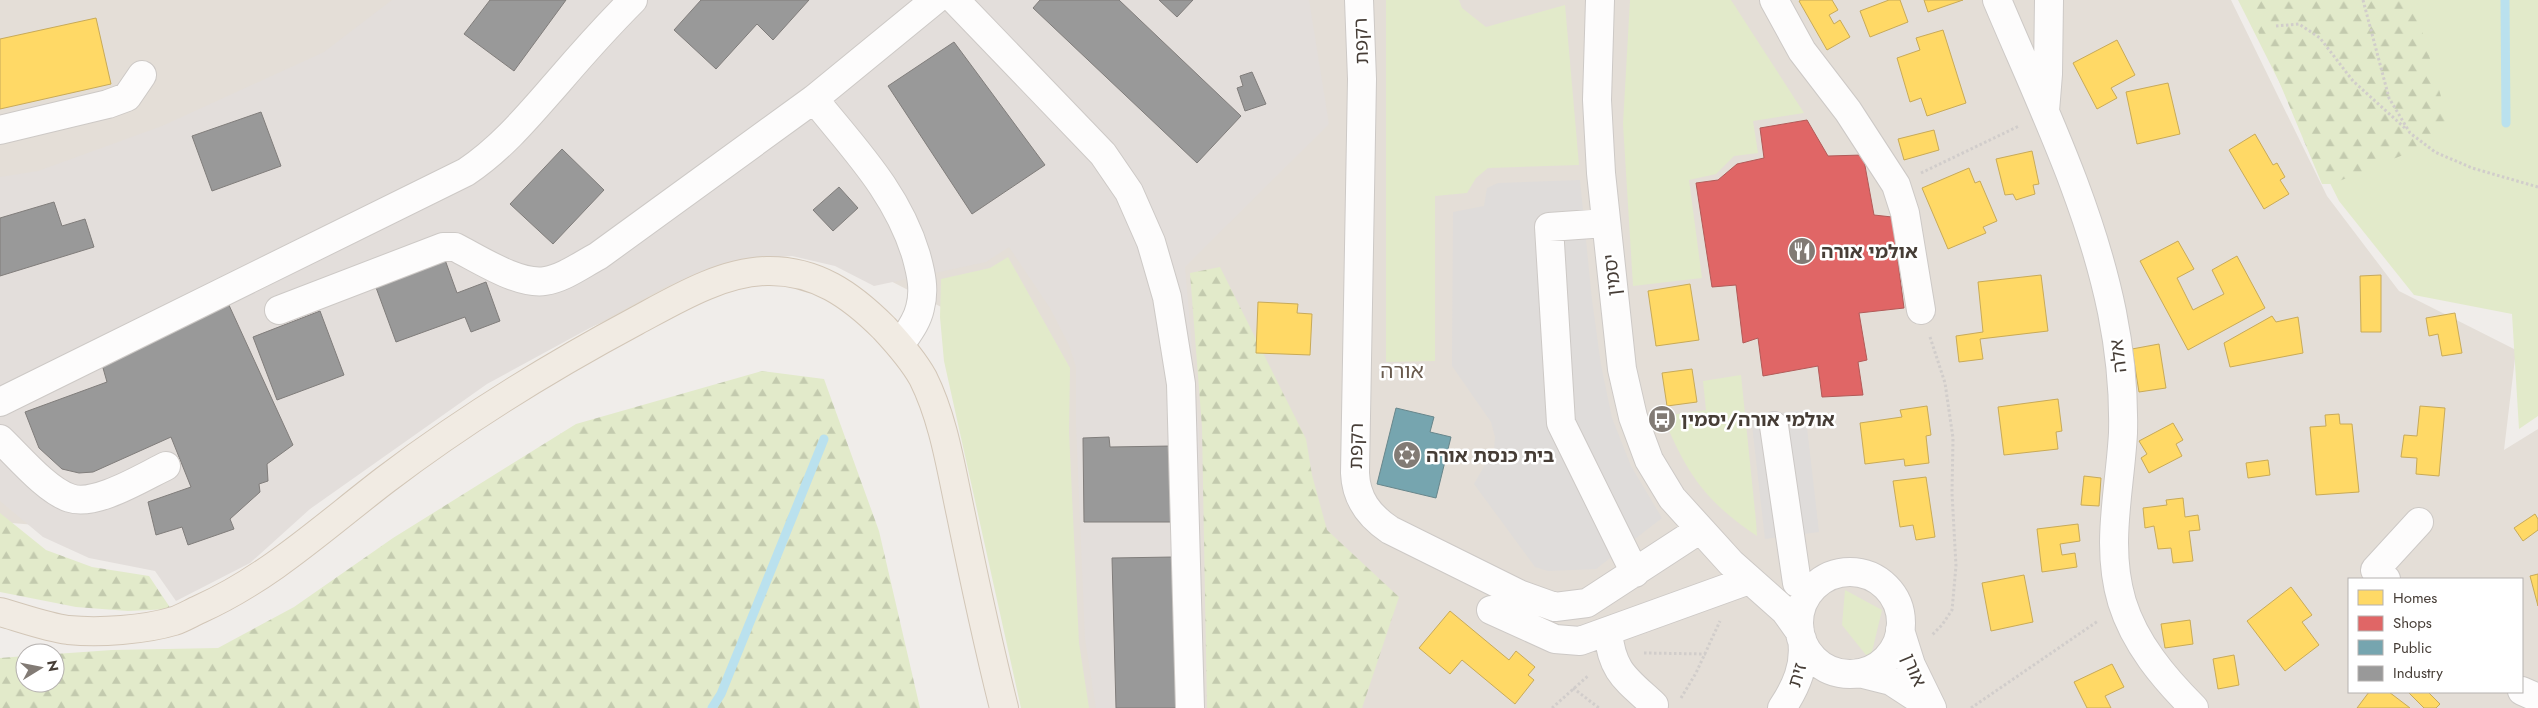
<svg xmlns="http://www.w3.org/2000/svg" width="2538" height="708" font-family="Jost,'Noto Sans Hebrew',sans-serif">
  <defs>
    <pattern id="forest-firs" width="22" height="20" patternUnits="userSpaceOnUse" patternTransform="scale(1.25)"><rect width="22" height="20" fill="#e2eaca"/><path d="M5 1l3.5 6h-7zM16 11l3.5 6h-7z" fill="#c3caae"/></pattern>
  </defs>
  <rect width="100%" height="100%" fill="#f0edea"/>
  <path fill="#e4ded7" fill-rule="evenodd" d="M0 0H2231L2327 196 2399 291 2516 350 2504 450 2538 429V708H1075L947 310 805 237 106 531 0 522ZM2349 579H2522V692H2349Z"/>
  <path fill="#e3dedb" d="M392 0H1309L1329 124 1185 267 1199 431 1203 708H1096L1085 639 1076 425V367L1069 345 1050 308 1009 247 986 262 874 286 835 266 792 256 768 258 694 276 667 286 487 384 310 509 250 563 176 601 155 571 89 558 43 537 0 501V177L38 171 162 126 324 52Z"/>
  <path fill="#e2eaca" d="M1386 0H1459L1462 8 1486 27 1565 5 1579 165 1488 168 1476 178 1467 193 1435 196V361L1386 362Z
    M1630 0H1731L1804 113 1753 121 1758 153 1734 156 1716 174 1689 180 1702 278 1633 286 1623 124Z
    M2238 0H2538V416L2519 429 2512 314 2414 295 2339 201Z
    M1008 257 1070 368 1069 432 1079 643 1089 708H1021L944 361 940 317 941 279 990 268Z
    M1741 375 1756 521 1757 536C1706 502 1686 473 1663 416L1706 410 1703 381Z
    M1845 590 1882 610 1870 660 1842 625Z"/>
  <path fill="url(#forest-firs)" d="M2245 0H2413L2449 124 2419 143 2416 148 2408 153 2332 184H2322Z
    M1220 267 1306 439 1312 475 1327 530 1399 597 1362 708H1207L1202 427 1190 273Z
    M762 371 824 379 879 531 920 708H0V658L25 656V683H55V654L112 650 218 648 294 607 393 538 576 424Z
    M0 513 46 550 92 567 149 576 171 609 128 611 76 607 0 592Z"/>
  <path fill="#dfdcda" d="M1580 180 1592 300 1601 365 1612 418 1631 466 1662 518 1596 569 1548 571 1535 567 1474 484 1494 449 1495 437 1491 422 1452 366 1453 212 1484 206 1487 188 1498 183Z
    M1805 410 1819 532 1765 539 1751 416Z"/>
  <path fill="#ffd966" stroke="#c8aa58" d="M1801 0H1832L1838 10 1829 15 1834 24 1840 20 1850 37 1827 50 1799 1Z
    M1889 0H1900L1908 22 1870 37 1860 11Z
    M1924 0H1963L1928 12Z
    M96 18 111 84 0 109V39Z
    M1943 30 1966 103 1927 116 1921 98 1910 102 1897 58 1920 50 1916 38Z
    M2117 40 2135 75 2111 88 2117 98 2097 109 2073 63Z
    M2168 83 2180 134 2137 144 2126 92Z
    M1934 130 1939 150 1904 160 1898 139Z
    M2255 134 2273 165 2277 163 2285 177 2280 180 2289 194 2264 209 2229 150Z
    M2032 151 2039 184 2033 185 2035 194 2016 200 2013 194 2005 195 1996 159Z
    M1969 168 1975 183 1980 181 1997 221 1983 227 1986 233 1948 249 1922 188Z
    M2178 241 2194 269 2177 278 2193 310 2224 294 2212 270 2237 256 2265 308 2188 350 2140 261Z
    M2041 275 2048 331 1980 339 1983 359 1959 362 1956 336 1983 332 1978 282Z
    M2381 275V332H2361L2360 276Z
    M1690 284 1699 340 1656 346 1648 291Z
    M1258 302 1298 304 1297 313 1312 314 1310 355 1256 353Z
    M2455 313 2462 353 2442 356 2438 334 2429 336 2426 318Z
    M2272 316 2276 322 2298 317 2303 353 2230 367 2224 343Z
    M2159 344 2166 388 2139 392 2132 349Z
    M1692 369 1697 402 1667 406 1662 373Z
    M2058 399 2062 431 2056 432 2058 449 2004 455 1998 407Z
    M1927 406 1931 435 1926 436 1929 463 1905 466 1904 459 1865 464 1860 423 1902 417 1900 410Z
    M2420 406 2445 408 2439 476 2416 474 2417 458 2401 457 2404 435 2417 436Z
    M2339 414 2340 424H2352L2359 492 2316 495 2310 427 2326 426 2325 415Z
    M2173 423 2183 440 2176 444 2182 456 2149 473 2141 458 2147 454 2139 441Z
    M2268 460 2270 475 2248 478 2246 463Z
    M2084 476 2101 478 2099 506 2081 505Z
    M1926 477 1935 537 1916 540 1913 525 1900 527 1893 481Z
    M2183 498 2185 517 2198 515 2200 530 2189 531 2193 561 2173 563 2171 548 2158 549 2154 526 2145 528 2143 508 2167 505 2166 500Z
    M2535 514 2538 519V530L2523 541 2514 528Z
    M2078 524 2080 541 2060 544 2062 555 2075 553 2077 567 2042 572 2037 529Z
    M2538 574V606L2530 576Z
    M2024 575 2033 622 1991 631 1982 583Z
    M2291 587 2312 615 2302 622 2319 645 2285 671 2247 621Z
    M1450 611 1509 660 1516 651 1535 667 1528 675 1534 680 1515 704 1462 660 1450 674 1419 648Z
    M2190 620 2193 644 2165 648 2161 624Z
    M2234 655 2239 685 2218 689 2213 659Z
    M2112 664 2124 687 2105 696 2111 708H2087L2074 682Z
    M2369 692H2389L2410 708H2357Z
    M2408 692H2428L2440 704 2436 708H2424Z"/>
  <path fill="#e06666" stroke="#b25a58" d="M1807 120 1828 156 1863 155 1874 215 1892 217 1904 308 1859 313 1867 360 1858 362 1863 395 1822 397 1818 366 1763 376 1758 338 1743 343 1736 285 1712 287 1696 183 1718 180 1737 164 1764 158 1760 128Z"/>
  <path fill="#76a5af" stroke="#68868b" d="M1396 408 1434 417 1430 432 1451 437 1436 498 1377 484Z"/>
  <path fill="#999" stroke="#807d7b" d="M490 0H566L514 71 464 34Z
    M701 0H809L773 40 757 24 716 69 674 30Z
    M1040 0H1119L1241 116 1197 163 1033 8Z
    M1159 0H1193L1177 17Z
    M954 42 1045 165 972 214 888 86Z
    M1252 72 1266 104 1245 111 1237 88 1243 86 1240 76Z
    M261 112 281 166 212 191 192 136Z
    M562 149 604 190 553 244 510 204Z
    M839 187 858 208 833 231 813 210Z
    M54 202 62 226 85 219 94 247 0 276V218Z
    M444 257 457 293 486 282 500 321 471 332 465 317 396 342 374 282Z
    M228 303 293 445 267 464 268 481 259 484 260 492 230 519 234 529 188 545 182 527 156 535 148 502 191 487 171 437 93 472 79 473 62 469 39 448 25 412 107 382 101 361Z
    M320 311 344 375 277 400 253 337Z
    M1109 437 1110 447 1172 446V522H1084L1083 438Z
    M1174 557 1178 708H1116L1112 558Z"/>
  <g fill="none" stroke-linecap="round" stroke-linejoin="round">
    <path stroke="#bae1ee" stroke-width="9" d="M2505 0 2506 123
      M712 708 721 694 824 439"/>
    <g stroke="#cdc9c6" stroke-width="30">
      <path id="minor" d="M955 0 1103 154 1129 192 1151 242 1167 297 1181 384 1190 708
        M1359 0 1362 79 1355 473C1356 499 1369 516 1390 530L1519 594 1555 607 1587 603 1699 530
        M1600 0 1597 100 1601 173 1622 369 1633 417 1649 460 1672 498 1731 563 1785 611 1800 632
        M1774 0 1802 51 1848 111 1896 185 1905 213 1921 310
        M1997 0C2040 102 2090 204 2112 312 2120 352 2124 393 2123 433 2120 490 2105 546 2122 602 2135 644 2164 678 2194 708
        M814 99C854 149 897 192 916 255 921 273 925 290 920 308 917 322 908 333 900 345
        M2045 111 2048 74 2049 0
        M0 130 108 104 127 97 142 75
        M1606 223 1549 227 1561 423 1635 573
        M279 310 443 247H455C479 259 518 285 545 281 564 278 581 265 598 256L814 99 935 0
        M0 402 466 172C503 147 529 115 558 82 582 54 607 26 633 0
        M1774 426 1797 583
        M0 439C18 456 47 491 70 498 95 507 143 477 166 466
        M1799 623a51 51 0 1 1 102 0a51 51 0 1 1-102 0Z
        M2386 579 2375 570 2419 522
        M1491 610 1555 639 1580 641 1749 580
        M1900 630 1911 665 1932 708
        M1608 632C1612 672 1626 679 1654 705
        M1859 673 1891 681 1931 707
        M2522 691 2538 698
        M1782 708C1796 687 1806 665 1802 639"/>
    </g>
    <g stroke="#d2c6b7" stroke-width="30">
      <path id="major" d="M0 612C22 618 46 627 68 630 100 633 144 630 174 621 183 618 191 613 200 609 269 578 325 526 385 480 464 420 548 368 636 321 675 300 721 272 767 271 816 270 851 295 884 328 898 343 913 360 923 378 944 420 951 469 961 515 974 579 988 644 1004 708"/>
    </g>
    <path stroke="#d1cdcb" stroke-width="3" stroke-dasharray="2.5 2.5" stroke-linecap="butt" d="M2363 0 2389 98 2410 133 2435 152 2472 168 2538 187
      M2276 26 2299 24 2320 38 2353 81 2406 129
      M1921 173 2019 126
      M1930 337 1945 383 1953 438 1952 493 1956 566 1952 610 1942 625 1932 635
      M1644 653 1706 654
      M1573 688 1599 708
      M1681 698 1696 673 1720 621
      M1552 708 1589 675
      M1971 708 2098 621"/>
    <use href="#minor" stroke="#fdfcfc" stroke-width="28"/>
    <use href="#major" stroke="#f1ebe3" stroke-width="28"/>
  </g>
  <defs>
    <g id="restaurant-disc" transform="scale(1.4375)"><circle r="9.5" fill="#827b75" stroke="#fff"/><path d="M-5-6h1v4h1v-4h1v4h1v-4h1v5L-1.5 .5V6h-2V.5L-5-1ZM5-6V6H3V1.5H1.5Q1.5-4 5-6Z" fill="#fff"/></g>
    <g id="bus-disc" transform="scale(1.4375)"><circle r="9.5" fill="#827b75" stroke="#fff"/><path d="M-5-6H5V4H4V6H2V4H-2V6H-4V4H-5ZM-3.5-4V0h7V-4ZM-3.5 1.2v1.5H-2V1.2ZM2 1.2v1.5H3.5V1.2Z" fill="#fff"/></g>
    <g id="synagogue-disc" transform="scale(1.4375)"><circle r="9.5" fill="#827b75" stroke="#fff"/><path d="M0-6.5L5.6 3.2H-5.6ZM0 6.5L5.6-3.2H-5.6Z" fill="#fff"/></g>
  </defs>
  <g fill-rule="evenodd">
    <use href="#restaurant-disc" x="1802" y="251"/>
    <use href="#bus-disc" x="1662" y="419"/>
    <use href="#synagogue-disc" x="1407" y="455"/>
  </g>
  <g text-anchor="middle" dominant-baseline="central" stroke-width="5" stroke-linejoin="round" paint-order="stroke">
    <g font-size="19" fill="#463d36" stroke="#fff">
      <text transform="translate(1361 41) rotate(-92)">רקפת</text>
      <text transform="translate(1612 275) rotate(-96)">יסמין</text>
      <text transform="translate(2118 356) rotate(-97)">אלה</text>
      <text transform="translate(1356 446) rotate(-89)">רקפת</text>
      <text transform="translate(1914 670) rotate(67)">אורן</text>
      <text transform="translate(1797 675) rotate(-73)">זית</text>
    </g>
    <g font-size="19" font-weight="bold" fill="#463d36" stroke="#fff" text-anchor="start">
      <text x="1821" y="251">אולמי אורה</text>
      <text x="1681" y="419">אולמי אורה/יסמין</text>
      <text x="1426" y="455">בית כנסת אורה</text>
    </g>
    <g font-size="21" fill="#695a4d" stroke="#fff">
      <text x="1402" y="371">אורה</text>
    </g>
  </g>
  <rect x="2348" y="578" width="175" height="115" fill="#ffffff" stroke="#b5b1af"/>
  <rect x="2358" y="590" width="25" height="15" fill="#ffd966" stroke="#b5b1af"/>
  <text x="2393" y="603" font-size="15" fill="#463d36">Homes</text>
  <rect x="2358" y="616" width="25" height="15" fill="#e06666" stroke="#b5b1af"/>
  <text x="2393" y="628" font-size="15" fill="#463d36">Shops</text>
  <rect x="2358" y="640" width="25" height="15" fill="#76a5af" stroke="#b5b1af"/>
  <text x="2393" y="653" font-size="15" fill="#463d36">Public</text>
  <rect x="2358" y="666" width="25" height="15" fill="#999999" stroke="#b5b1af"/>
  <text x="2393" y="678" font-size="15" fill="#463d36">Industry</text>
  <g transform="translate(40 668) rotate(80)"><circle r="24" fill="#ffffff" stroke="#b5b1af"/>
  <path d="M0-4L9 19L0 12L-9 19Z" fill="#827b75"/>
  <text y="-8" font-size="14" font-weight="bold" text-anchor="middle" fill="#463d36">N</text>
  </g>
</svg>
